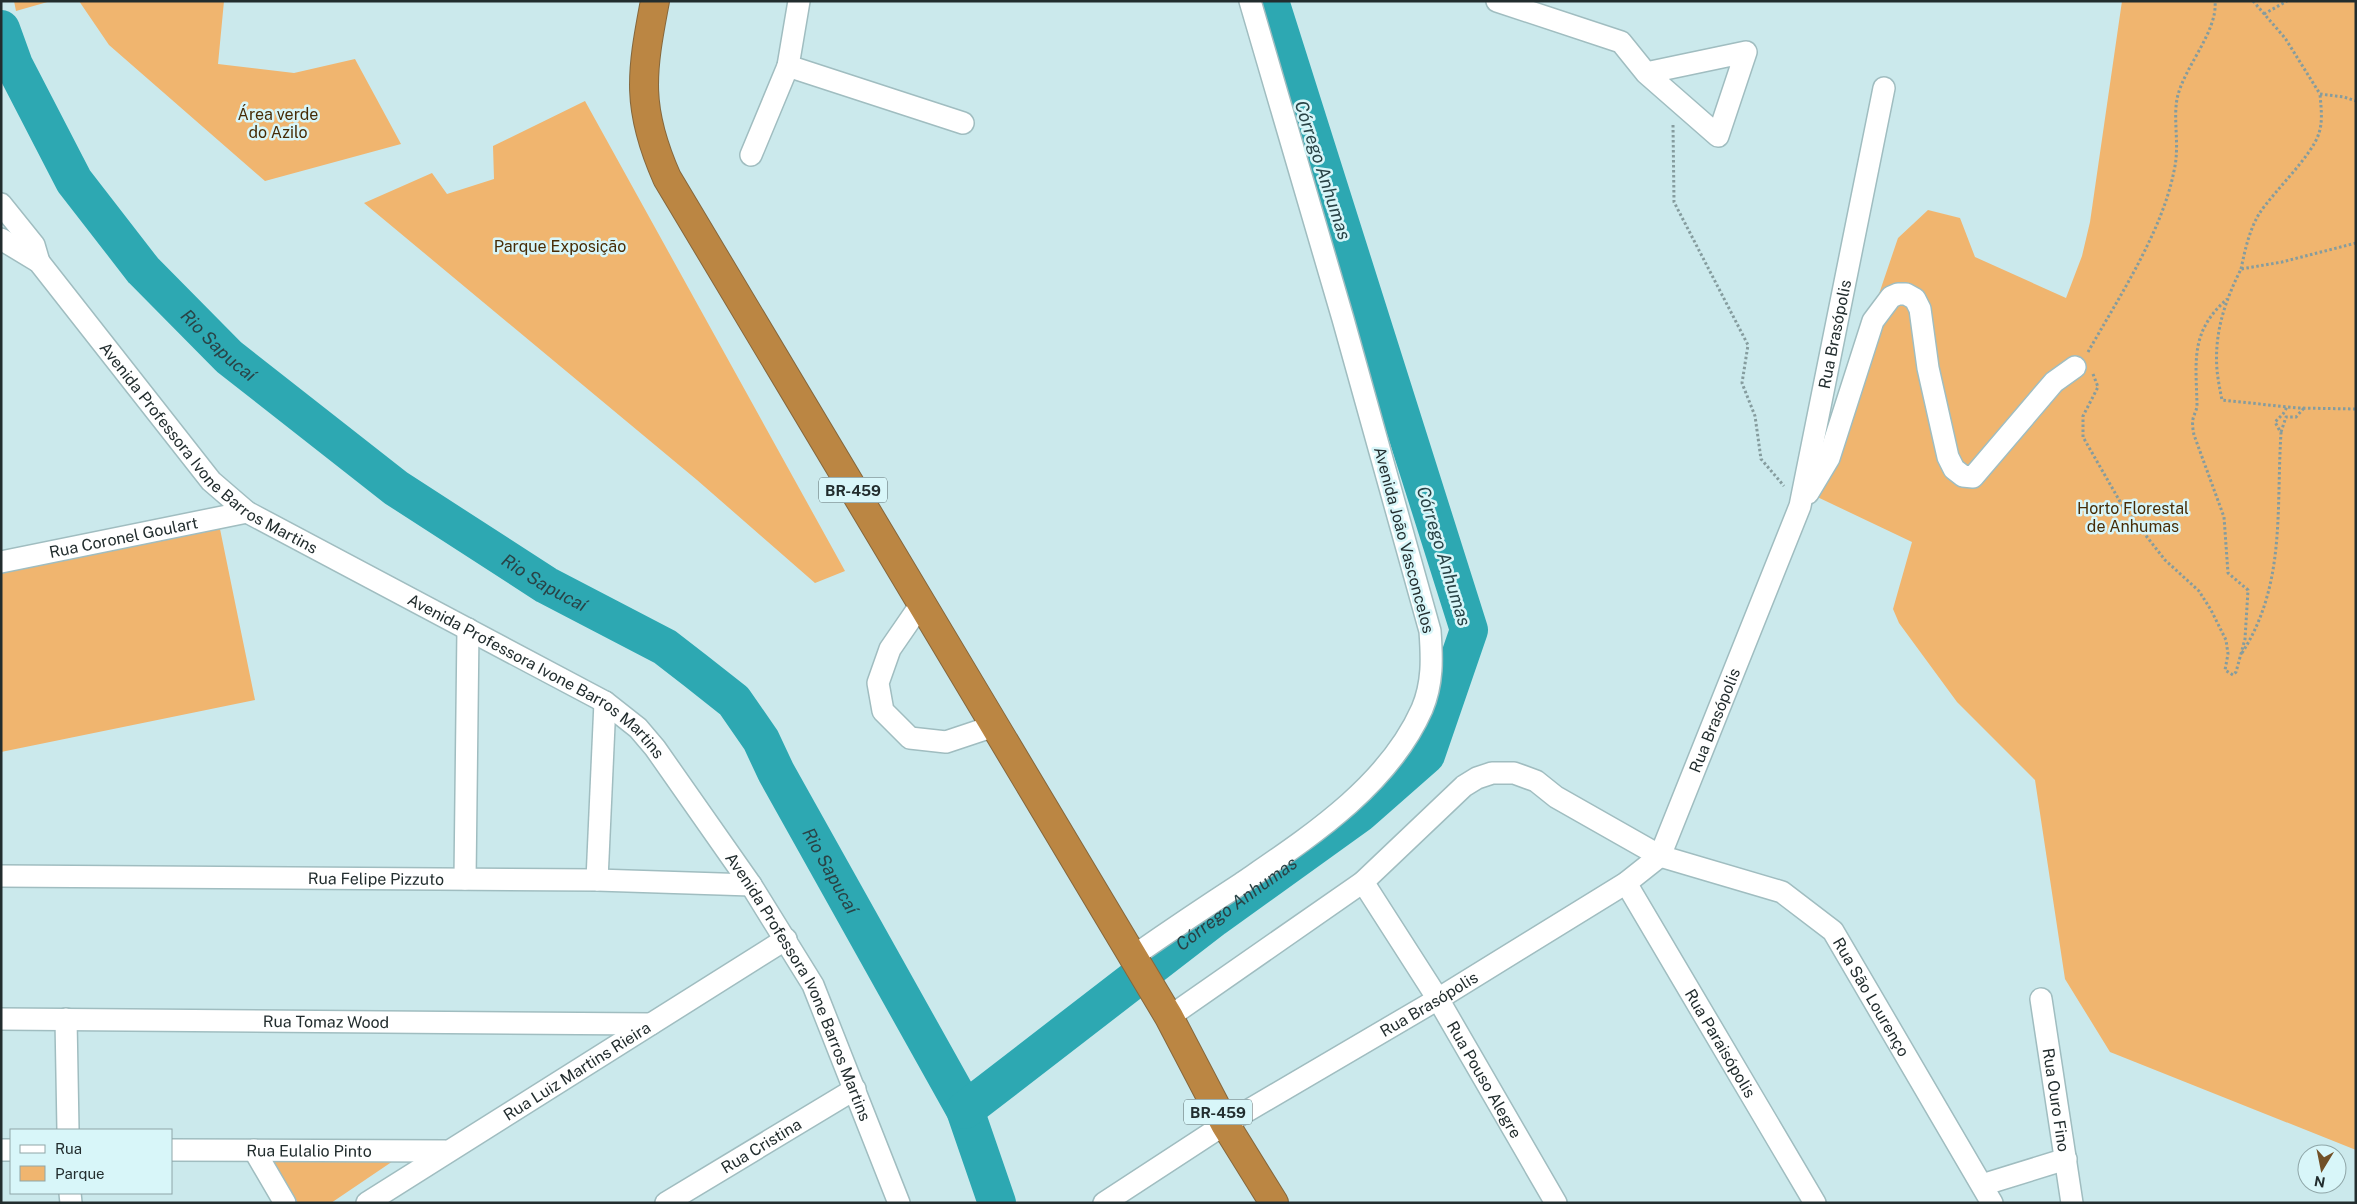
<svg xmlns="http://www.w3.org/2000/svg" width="2357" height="1204" font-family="'Public Sans',sans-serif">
  <rect width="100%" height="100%" fill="#cbe9ec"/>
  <path fill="#f0b56f" d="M14 1H51L16 11Z
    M79 1H224L218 64 294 73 355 59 401 144 265 181 109 45Z
    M2122 1H2356V1150L2110 1052 2065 979 2035 780 1957 702 1899 623 1893 609 1912 542 1811 494 1898 238 1928 210 1960 218 1975 257 2066 298 2082 256 2090 222Z
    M585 101 845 571 815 583 697 480 364 203 432 173 447 194 494 179 493 146Z
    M220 529 255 700 1 752V573Z
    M270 1157H399L331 1203H298Z"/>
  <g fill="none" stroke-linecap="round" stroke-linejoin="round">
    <g stroke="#2da8b2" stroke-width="38">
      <path id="s1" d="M1 29 14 65 74 181 143 270 229 357 396 488 546 585 665 647 696 671 734 701 761 740 776 772 965 1110 997 1203"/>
      <path id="s2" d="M965 1110 1214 918 1360 813 1426 755 1469 630 1270 1"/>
    </g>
    <g stroke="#a0bdc0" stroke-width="24">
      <g id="minor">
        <path d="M799 1 788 66 963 123"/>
        <path d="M1497 1 1621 42 1646 73 1718 136 1746 52 1646 73"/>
        <path d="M751 155 788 66"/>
        <path d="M1 204 34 245 39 262"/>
        <path id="s3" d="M1 239 39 262 211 481 247 512 605 702 638 728 655 748 751 885 813 985 899 1203"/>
        <path d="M1808 493 1829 458 1873 321 1891 297 1898 294H1906L1915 299 1920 309 1928 368 1948 457 1954 469 1963 476 1973 477 2054 382 2075 367"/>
        <path id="s4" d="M1 562 247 512"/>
        <path d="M921 604 890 649 878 683 883 711 910 738 946 742 994 726"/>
        <path id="s5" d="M1 876 597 880 751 885"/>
        <path d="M465 879 468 629"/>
        <path d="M597 880 605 702"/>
        <path id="s6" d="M1363 882 1438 999 1556 1203"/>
        <path id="s7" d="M1626 883 1815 1203"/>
        <path d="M1132 957C1168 932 1205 907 1242 883 1309 837 1388 786 1422 709 1433 683 1432 658 1430 631L1343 319 1250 1"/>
        <path id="s8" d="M2041 999 2072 1203"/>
        <path id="s9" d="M1169 1017 1363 882 1464 786 1477 778 1492 773H1514L1536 781 1556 797 1660 856 1782 892 1833 931 1992 1203"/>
        <path id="s10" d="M1 1019 651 1024"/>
        <path d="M66 1019 68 1130"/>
        <path d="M1 1150H11"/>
        <path id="s11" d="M171 1150 445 1151"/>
        <path d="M254 1150 285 1203"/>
        <path d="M1982 1185 2066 1159"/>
        <path d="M70 1193 71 1203"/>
        <path id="s12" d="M367 1203 786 939"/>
        <path id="s13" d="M666 1203 855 1089"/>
        <path id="s14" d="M1104 1203 1225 1124 1438 999 1626 883 1660 856 1800 506 1884 88"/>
      </g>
    </g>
    <g stroke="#85673c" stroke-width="30">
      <path id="highway" d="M655 1C641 74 636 108 667 178L1169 1017 1225 1124 1274 1203"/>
    </g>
    <path stroke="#859c9e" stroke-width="3" stroke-dasharray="2.5 2.5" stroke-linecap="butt" d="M2253 1 2285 38 2320 94 2344 97 2356 101
      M2264 14 2287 1
      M1673 125 1674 202 1748 345 1742 383 1755 416 1761 459 1784 486
      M2356 243 2282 262 2241 269C2225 301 2214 333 2217 370 2218 380 2220 390 2222 400L2297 408 2356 409
      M2241 269C2245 250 2249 231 2259 214 2274 191 2312 156 2319 133 2323 121 2321 107 2320 94
      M2088 352C2119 297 2162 232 2174 171 2180 146 2173 121 2177 99 2183 68 2218 32 2215 1
      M2093 374 2098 387 2083 416V437L2122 505 2165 560 2199 591 2211 610 2226 640 2228 654 2225 670 2233 675 2236 672 2245 639 2248 590 2228 573 2224 517 2194 435C2193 430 2192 424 2193 419 2194 414 2197 410 2197 405 2196 360 2190 332 2227 299
      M2281 432 2286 417H2296L2304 408
      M2242 653C2286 584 2276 510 2281 433L2275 422 2283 414 2287 407"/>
    <use href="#minor" stroke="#fff" stroke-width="21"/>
    <use href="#highway" stroke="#bb8643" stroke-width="28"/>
  </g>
  <g text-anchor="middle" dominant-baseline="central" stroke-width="5" stroke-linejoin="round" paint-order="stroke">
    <g fill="#d8f6f9" stroke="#59696b" stroke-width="1">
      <rect x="819" y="477.5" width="68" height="25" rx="4"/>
      <rect x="1184" y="1099.5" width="68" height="25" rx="4"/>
    </g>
    <g font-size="15" font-weight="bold" fill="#222d2e">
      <text x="853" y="490">BR-459</text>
      <text x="1218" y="1112">BR-459</text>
    </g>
    <g font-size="16" fill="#472c06" stroke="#d8f6f9">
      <text x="278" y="114">Área verde<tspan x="278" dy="18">do Azilo</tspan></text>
      <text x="560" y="246">Parque Exposição</text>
      <text x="2133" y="508">Horto Florestal<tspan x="2133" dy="18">de Anhumas</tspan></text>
    </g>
    <g font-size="16" fill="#222d2e" stroke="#d8f6f9">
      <text stroke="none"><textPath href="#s14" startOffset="1208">Rua Brasópolis</textPath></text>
      <text stroke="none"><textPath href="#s3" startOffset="299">Avenida Professora Ivone Barros Martins</textPath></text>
      <text stroke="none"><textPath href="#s4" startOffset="125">Rua Coronel Goulart</textPath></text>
      <text transform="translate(1404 540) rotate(75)">Avenida João Vasconcelos</text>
      <text stroke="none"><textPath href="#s3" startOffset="704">Avenida Professora Ivone Barros Martins</textPath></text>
      <text stroke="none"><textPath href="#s14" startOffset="802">Rua Brasópolis</textPath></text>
      <text stroke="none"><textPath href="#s5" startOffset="375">Rua Felipe Pizzuto</textPath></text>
      <text stroke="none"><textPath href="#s3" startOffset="1124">Avenida Professora Ivone Barros Martins</textPath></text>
      <text stroke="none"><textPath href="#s9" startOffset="865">Rua São Lourenço</textPath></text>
      <text stroke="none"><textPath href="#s14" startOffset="381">Rua Brasópolis</textPath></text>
      <text stroke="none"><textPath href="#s10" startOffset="325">Rua Tomaz Wood</textPath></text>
      <text stroke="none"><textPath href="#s7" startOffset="186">Rua Paraisópolis</textPath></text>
      <text stroke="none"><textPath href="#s12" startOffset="248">Rua Luiz Martins Rieira</textPath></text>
      <text stroke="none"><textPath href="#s6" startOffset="232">Rua Pouso Alegre</textPath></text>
      <text stroke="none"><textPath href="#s8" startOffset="102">Rua Ouro Fino</textPath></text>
      <text stroke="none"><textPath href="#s13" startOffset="111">Rua Cristina</textPath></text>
      <text stroke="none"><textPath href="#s11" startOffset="138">Rua Eulalio Pinto</textPath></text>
    </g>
    <g font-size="18" font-style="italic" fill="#294346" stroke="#d8f6f9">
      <text transform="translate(1323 170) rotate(72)">Córrego Anhumas</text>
      <text stroke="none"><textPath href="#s1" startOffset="388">Rio Sapucaí</textPath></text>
      <text transform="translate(1444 556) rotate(73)">Córrego Anhumas</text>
      <text stroke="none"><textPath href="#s1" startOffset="792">Rio Sapucaí</textPath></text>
      <text stroke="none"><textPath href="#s1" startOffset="1212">Rio Sapucaí</textPath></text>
      <text stroke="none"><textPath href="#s2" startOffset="341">Córrego Anhumas</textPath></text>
    </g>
  </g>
  <rect width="2357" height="1204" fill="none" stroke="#222d2e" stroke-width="5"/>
  <rect x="10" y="1129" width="162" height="65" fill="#d8f6f9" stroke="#8fa6a8"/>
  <rect x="20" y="1145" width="25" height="8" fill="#ffffff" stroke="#8fa6a8"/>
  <text x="55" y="1154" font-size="15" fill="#222d2e">Rua</text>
  <rect x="20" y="1166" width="25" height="15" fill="#f0b56f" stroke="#8fa6a8"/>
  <text x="55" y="1179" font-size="15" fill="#222d2e">Parque</text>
  <g transform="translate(2322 1169) rotate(190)"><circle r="24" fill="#d8f6f9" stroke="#8fa6a8"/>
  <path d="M0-4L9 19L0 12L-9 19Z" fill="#715027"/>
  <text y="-8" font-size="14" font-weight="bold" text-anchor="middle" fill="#222d2e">N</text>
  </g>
</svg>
